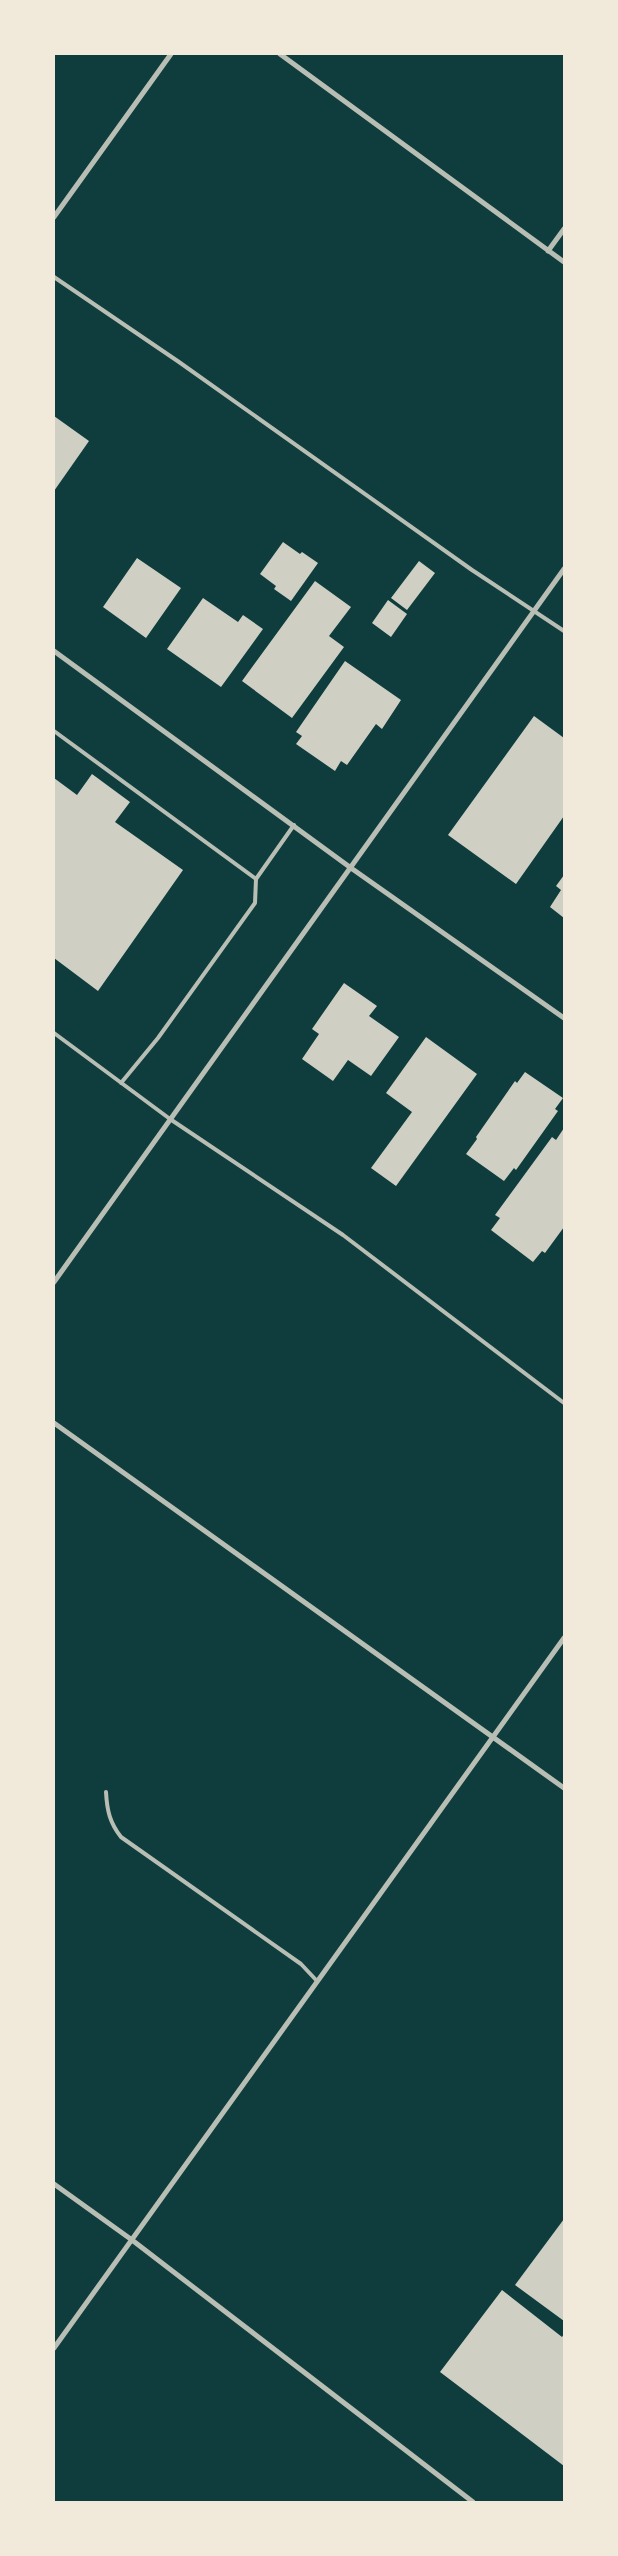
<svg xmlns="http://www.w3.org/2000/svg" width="618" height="2556" font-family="'Space Grotesk',sans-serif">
  <rect width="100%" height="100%" fill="#0f3d3e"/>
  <path fill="#cfcfc3" d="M54 416 89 441 54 491Z
    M283 542 300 554 302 552 318 563 291 601 274 589 276 586 260 574Z
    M137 558 181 588 146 638 103 607Z
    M419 561 435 573 407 610 391 598Z
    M315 581 351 607 329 636 344 647 292 718 242 681Z
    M203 598 238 622 243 615 263 629 221 687 167 649Z
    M388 600 407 614 391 637 372 623Z
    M345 661 401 700 382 729 376 724 347 765 341 761 335 771 296 744 302 736 296 732Z
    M534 716 564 738V816L516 884 448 835Z
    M92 774 130 802 115 822 183 870 98 991 54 958V778L77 795Z
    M564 875V918L550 907 561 890 556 886Z
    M344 983 377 1006 369 1016 399 1037 371 1076 348 1060 333 1081 302 1059 319 1034 312 1029Z
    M426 1037 477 1074 396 1186 371 1168 412 1112 386 1093Z
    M525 1072 563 1098 555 1109 558 1111 516 1170 514 1168 504 1181 466 1154 477 1139 476 1137 515 1081 517 1083Z
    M564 1128V1227L545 1253 542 1251 533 1262 491 1230 500 1218 495 1215 552 1137 556 1140Z
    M564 2219V2321L515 2285Z
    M502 2290 562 2337 564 2334V2466L440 2372Z"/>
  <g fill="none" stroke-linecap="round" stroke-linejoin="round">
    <path stroke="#b8beb3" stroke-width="4" d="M54 277 179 362 472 570 564 631
      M54 731 256 879
      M54 1033 170 1119 343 1235 564 1403
      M121 1083 158 1038 255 903 256 879 294 825
      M106 1792C107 1811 110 1823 121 1837L301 1964 317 1981"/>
    <path stroke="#b8beb3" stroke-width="5" d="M280 54 564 262
      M54 217 171 54
      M548 251 564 229
      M54 651 351 868 564 1018
      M54 1282 564 569
      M54 1423 564 1788
      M54 2184 132 2240 473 2502
      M54 2348 564 1638"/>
  </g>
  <rect width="618" height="2556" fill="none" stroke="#f1e9da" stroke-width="110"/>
</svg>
